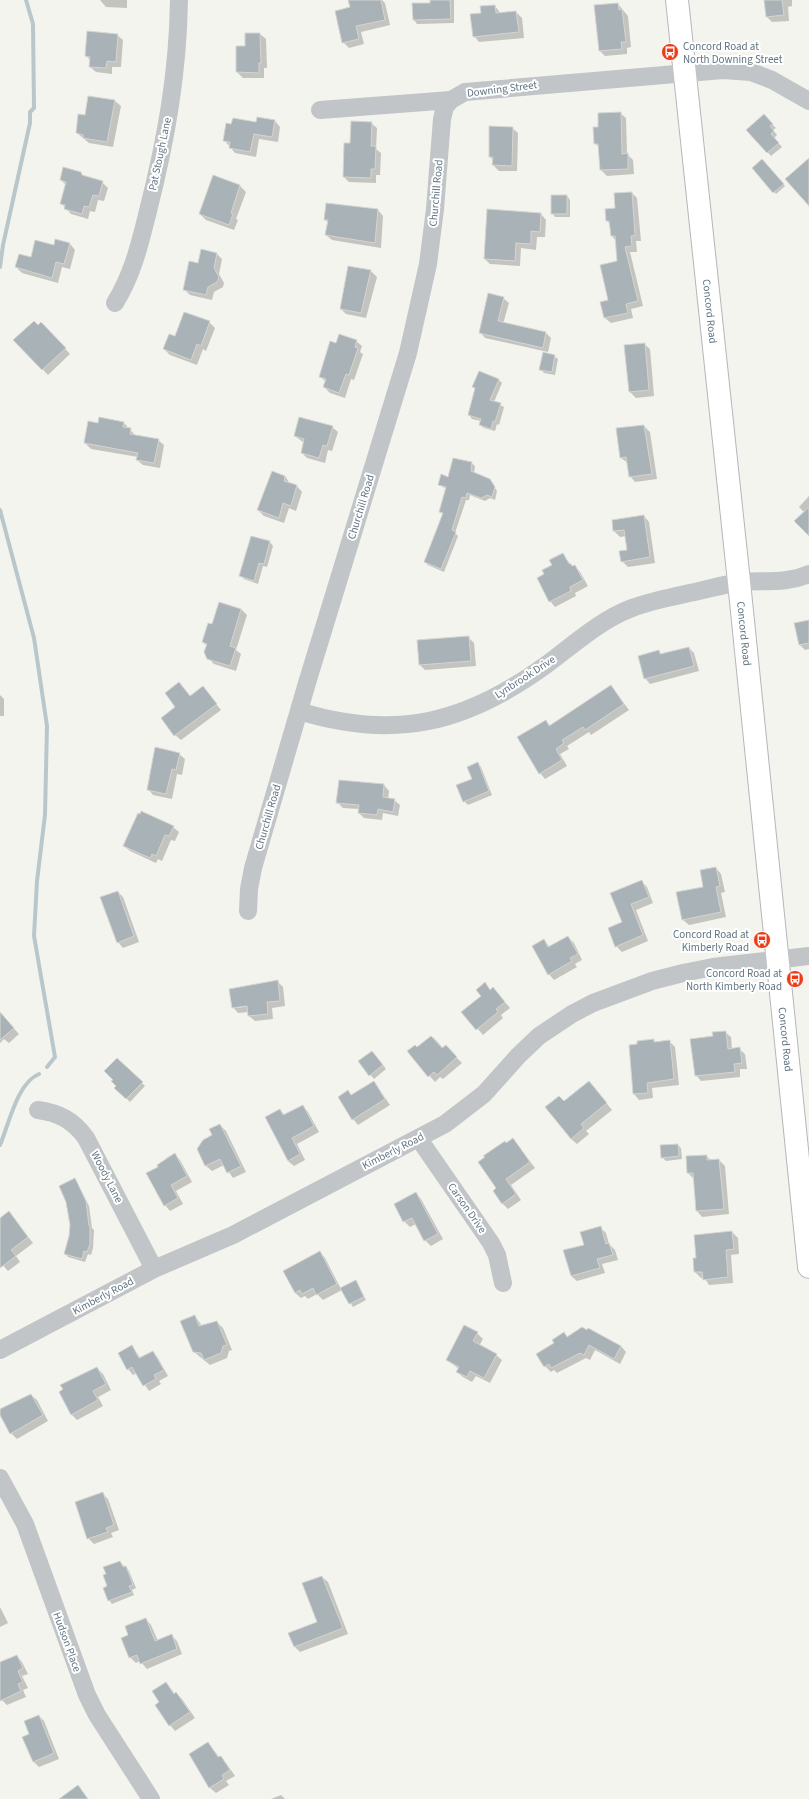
<svg xmlns="http://www.w3.org/2000/svg" width="809" height="1799" font-family="'Source Sans 3',sans-serif">
  <rect width="100%" height="100%" fill="#f4f4ef"/>
  <path fill="#0003" fill-rule="evenodd" d="M100 0H127V8L106 7Z
    M349 0H382L385 3 390 25 361 32 364 44 349 48 343 42 351 8Z
    M431 0H454V23L417 24 414 20 431 4Z
    M765 0H792V6L788 7 789 21 772 22 767 17Z
    M618 4 628 16 631 47 627 48V54L605 56 600 51Z
    M495 6 501 14 516 12 522 18 524 38 479 42 474 36 482 14Z
    M246 34H260L266 39 267 68H264V78H243L237 72 246 47Z
    M117 35 123 40 121 67H112V74L96 72 90 67 91 61 86 56Z
    M89 97 115 101 121 106 113 147 89 143 77 133 86 116Z
    M620 113 626 118 627 154 633 160 634 174 607 176 601 170 600 148 595 143 600 128Z
    M764 116 776 128 773 130 777 135 774 138 782 147 771 156 748 130Z
    M258 118 275 121 280 127 278 142 259 139 256 157 235 153 224 140 257 123Z
    M371 123 377 128 376 149 381 153 380 175H376V183L349 182 344 177 351 144Z
    M512 128 518 133 517 171H499L493 165V160L490 157Z
    M762 161 785 186 776 194 753 168Z
    M81 173 85 177 102 182 108 188 104 201 98 200 95 212 90 211 88 219 71 214 61 203 66 185 61 180Z
    M214 177 240 186 246 192 236 219 238 220 234 230 206 220 200 214Z
    M632 193 637 198 641 241H636L637 252H630L643 306 631 309 633 318 611 323 605 318 602 303 610 301 619 261 616 241 612 236 610 224 607 221Z
    M567 196 570 200V217H555L552 213Z
    M378 210 383 216 381 248 332 240 326 235 328 223 325 219Z
    M541 214 546 220 545 237H537L536 250 521 248 520 266 490 264 485 259Z
    M70 244 75 250 70 269 62 267 58 283 22 273 16 267 55 246Z
    M217 254 222 259 219 274 224 283 223 287 214 292 212 300 190 295 184 289 198 265Z
    M349 267 371 271 377 277 366 318 346 314 341 309Z
    M503 298 509 303 503 324 546 333 551 338 548 352 485 338 480 332Z
    M209 322 215 328 206 351 203 349 197 365 170 355 164 349 176 338Z
    M38 326 47 329 70 354 48 375 15 340Z
    M356 341 362 346 360 352 363 354 354 380 351 379 345 398 330 393 324 387 326 382 320 376 337 344Z
    M644 344 650 349 654 396 636 398 630 392Z
    M554 356 558 359 555 375 544 373 540 369Z
    M498 379 502 383 494 402 504 407 499 425 497 424 495 431 484 428 480 425 481 421 472 419 469 415Z
    M124 423 136 436 158 440 164 445 160 468 143 465 137 460 138 457 91 449 85 443 99 424Z
    M644 426 650 432 657 479 635 482 630 476 628 463 621 458Z
    M332 427 338 432 332 451 328 450 325 463 307 458 302 453 304 443 295 436Z
    M471 463 475 466 474 473 489 479 497 491 495 500 490 498 485 501 470 495 469 500H466L455 533 458 536 444 572 428 565 425 562 443 515 441 512 446 489 439 484Z
    M285 476 290 484 297 486 302 492 296 511 289 508 284 523 264 516 258 510Z
    M809 496V535L805 513 799 507Z
    M644 516 649 522 655 563 628 567 622 561 628 551 626 536 620 537 614 531Z
    M252 537 270 542 273 546 267 567 263 566 258 584 244 579 241 576Z
    M563 555 573 567 575 566 580 572 588 586 575 593 576 596 555 607 550 601 545 575Z
    M220 603 241 609 247 615 236 650 241 654 236 671 214 664 208 658 207 646 203 642 213 625Z
    M809 621V649L805 650 800 645Z
    M468 637 474 643 476 666 425 670 420 665Z
    M689 648 694 653 699 671 650 684 645 678 659 651 662 654Z
    M179 683 191 697 203 688 221 710 181 740 175 735Z
    M611 686 629 710 591 735 589 732 567 746 569 749 560 754 567 766 545 779 540 773 545 721 551 726Z
    M0 695 4 699V716H0Z
    M179 754 185 759 182 775 177 774 172 799 153 795 148 789Z
    M477 763 481 767 492 795 468 805 464 801Z
    M384 785 389 791 388 799 394 800 400 805 398 816 383 813 382 820 364 818 359 813V809L343 808 337 802Z
    M173 827 179 832 175 841 171 840 162 861 158 859 156 863 130 851 124 846Z
    M716 868 721 874 725 892 721 893 726 917 689 925 683 920Z
    M642 882 647 887 653 903 636 910 648 941 622 952 616 946 623 922 612 894Z
    M118 892 123 897 139 942 123 948 118 942Z
    M568 937 574 943 582 960 575 964 577 967 554 980 549 974 544 941 550 947Z
    M277 981 283 987 285 1006 272 1008 273 1019 255 1021 249 1016 248 1012 238 1013 233 1007ZM252 1004V1006L236 1008V1006Z
    M484 984 491 990 498 994 510 1008 501 1015 503 1018 483 1035 463 1012 482 996Z
    M0 1013 19 1034 9 1043 4 1039 0 1043Z
    M725 1032 731 1037 732 1049H739L745 1054 747 1069H740V1077L701 1081 696 1075 714 1037Z
    M433 1037 443 1048 451 1052 462 1063 443 1079 440 1077 435 1082 408 1051 417 1048Z
    M653 1040 656 1043 669 1041 675 1047 679 1085 652 1088 653 1098 639 1100 634 1094Z
    M376 1056 386 1069 374 1079 360 1062Z
    M117 1059 145 1086 130 1102 116 1088 117 1086Z
    M374 1082 390 1105 358 1125 353 1119 348 1092 352 1096Z
    M589 1082 612 1110 586 1131 589 1134 577 1144 571 1139 564 1102Z
    M303 1106 308 1112 319 1132 297 1144 305 1160 294 1166 288 1161 280 1110 285 1115Z
    M220 1125 226 1131 246 1172 233 1178 224 1165 212 1171 206 1166 198 1150 214 1136Z
    M513 1139 535 1168 511 1185 521 1200 508 1209 502 1203 498 1189 506 1144Z
    M678 1145 681 1148 682 1159 666 1161 662 1157Z
    M174 1154 180 1160 192 1182 176 1191 183 1204 170 1211 165 1205 159 1167 168 1160 166 1158Z
    M706 1156 712 1161 719 1160 725 1166 729 1214 702 1217 697 1211 694 1179 688 1173Z
    M75 1179 89 1206 92 1228 94 1230 93 1248 91 1255 88 1254 85 1262 68 1257 65 1253 70 1236Z
    M416 1193 421 1199 443 1239 431 1246 425 1240 416 1224 410 1227 404 1221 395 1204Z
    M9 1213 33 1243 16 1256 20 1262 8 1271 0 1262V1219Z
    M600 1227 606 1233 609 1244 615 1250 618 1260 602 1264 605 1273 577 1281 571 1276 585 1245Z
    M732 1232 738 1238 739 1254 731 1255 733 1283 709 1285 704 1277 701 1278 695 1272 697 1258Z
    M320 1252 325 1258 341 1289 356 1282 366 1300 353 1307 342 1290 323 1300 317 1294 308 1299 305 1296 301 1298 295 1293Z
    M195 1316 202 1326 206 1324 207 1326 217 1322 223 1328 232 1350 229 1351 227 1358 210 1365 194 1352Z
    M589 1329 621 1346 626 1352 620 1364 595 1350 590 1360 586 1358 557 1373 554 1370 551 1372 545 1366 555 1344 564 1334 568 1337 587 1332Z
    M477 1333 483 1339 479 1346 496 1355 502 1360 490 1383 476 1376 472 1382 463 1377 457 1372 459 1369 447 1360Z
    M132 1346 141 1359 153 1352 158 1358 168 1376 159 1381 161 1384 149 1391 137 1373 133 1375 128 1369Z
    M97 1368 103 1374 111 1390 98 1397 103 1406 77 1420 71 1414Z
    M31 1395 37 1400 48 1421 17 1439 11 1433 0 1410Z
    M102 1493 108 1499 119 1530 111 1533 113 1537 94 1544 88 1538Z
    M120 1562 129 1571 136 1588 132 1590 134 1595 112 1604 109 1600 107 1574Z
    M322 1577 328 1582 348 1634 300 1652 295 1647 318 1622Z
    M0 1607 8 1623 0 1627Z
    M146 1619 151 1625 158 1641 171 1635 177 1641 182 1654 147 1669 140 1661 136 1663 130 1657 129 1636Z
    M17 1656 22 1662 28 1674 22 1676 28 1688 23 1690 26 1697 7 1705 0 1698V1664Z
    M166 1683 175 1694 176 1693 182 1699 195 1718 175 1731 170 1725 160 1703Z
    M39 1716 44 1721 59 1759 39 1767 33 1761 30 1734Z
    M208 1743 220 1758 226 1763 235 1776 226 1781 229 1785 216 1793 210 1788 191 1755Z
    M281 1795 285 1799H271Z"/>
  <g fill="none" stroke-linecap="round" stroke-linejoin="round">
    <path stroke="#b9c7cb" stroke-width="4" d="M0 267 3 245 30 123V112L34 108 33 24 26 0
      M0 510 34 638 47 726 45 815 37 881 34 936 55 1057 47 1067
      M0 1145C9 1124 17 1083 39 1074"/>
  </g>
  <path fill="#a9b2b6" stroke="#d5d5d2" d="M348 0H381L385 20 356 26 359 39 342 43 335 11 350 7Z
    M430 0H450L451 19 413 20 412 3H430Z
    M764 0H782L784 15 766 17Z
    M618 3 619 10 622 9 626 42H621L622 49 599 51 594 5Z
    M495 5 496 13 516 11 519 32 473 37 470 14 481 13 480 6Z
    M87 31 118 34 116 62 107 61 106 68 89 67 90 57 85 56Z
    M245 33H260L261 63H259V73L236 72V46H245Z
    M88 96 115 100 107 142 83 138V135L76 133 78 114 85 115Z
    M621 112 622 154 628 153V169L600 170 598 144H594L593 127H598V113Z
    M764 114 773 124 770 126 774 131 771 134 779 143 767 153 746 130Z
    M257 117 275 120 272 137 254 134 250 152 229 148 230 142 223 141 226 123 231 124 233 118 256 122Z
    M351 121 372 122 371 146H376L375 169H371V178L343 177 344 143H350Z
    M489 126 513 127 512 166 492 165 493 157H489Z
    M809 158V206L785 179Z
    M762 159 784 184 773 193 752 168Z
    M63 167 81 172 82 175 103 181 99 196 93 195 89 207 84 206 82 214 64 209 65 205 60 204 66 182 60 180Z
    M213 175 240 185 231 213 233 214 229 225 199 214Z
    M632 192 635 235 631 236 632 246 625 247 638 301 626 304 628 313 604 318 600 302 608 300 600 265 617 261 615 236H611L609 221H606L605 209 615 208 614 193Z
    M551 195H567V214H551Z
    M326 203 378 209 375 243 325 235 328 220H324Z
    M487 209 541 213 540 232 531 231V244L516 243 515 261 484 259Z
    M55 239 70 243 64 264 56 262 52 278 15 267 19 254 31 257 35 240 54 245Z
    M201 249 217 253 214 268 219 277 217 282 208 287 206 295 183 290 189 261 198 263Z
    M348 266 371 270 361 313 340 309Z
    M488 293 504 297 498 321 546 332 543 348 479 333Z
    M184 312 210 321 201 346 197 344 191 360 163 349 169 334 175 336Z
    M34 321 38 325 41 322 66 348 42 370 13 340Z
    M339 334 357 340 355 347 358 348 349 375 346 374 339 393 323 387 326 379 319 377 330 341 336 343Z
    M645 343 649 390 629 392 624 345Z
    M543 352 555 355 552 372 539 370Z
    M479 371 499 379 490 400 501 403 495 422 493 421 491 429 479 425 481 419 468 415 475 388 472 387Z
    M99 417 124 422 123 427 131 428 130 434 159 439 154 463 136 460 138 453 84 443 88 421 98 423Z
    M299 417 333 426 327 446 323 445 319 458 301 453 304 439 294 436Z
    M644 425 652 474 629 477 626 457 620 458 616 428Z
    M453 458 472 462 471 471 490 479 495 487 492 497 487 495 481 498 467 493 466 498 462 497 452 530 456 532 441 569 424 562 443 513 439 512 446 487 438 485 441 474 448 477Z
    M272 471 285 476 284 481 297 485 291 506 283 503 279 518 257 510Z
    M809 507V536L794 521Z
    M644 515 650 557 621 562 619 551 627 550 624 530 613 531 612 520Z
    M251 536 270 541 264 564 259 563 254 581 239 576Z
    M563 553 569 564 570 563 572 566 575 565 583 580 570 587 571 591 549 602 537 578 544 574 542 570 552 565 549 560Z
    M219 602 241 609 230 646 236 648 230 666 207 659 204 652 207 644 202 642 208 623 212 624Z
    M809 620V643L799 645 794 623Z
    M469 636 471 661 419 665 417 640Z
    M689 647 694 666 644 679 638 656 659 650 660 654Z
    M179 682 190 696 203 686 217 704 174 736 161 718 175 707 165 693Z
    M611 685 624 704 585 730 583 727 562 740 564 743 556 749 562 760 539 774 517 737 546 720 549 726Z
    M155 747 180 753 176 770 172 769 166 794 147 790Z
    M478 762 489 791 463 802 456 785 472 779 467 767Z
    M339 780 384 784 383 797 395 799 393 812 378 809 377 815 358 813 359 805 336 803Z
    M141 811 174 826 169 836 165 835 156 856 152 854 150 858 123 846 138 813 140 814Z
    M716 867 720 886 716 887 721 912 682 920 676 892 703 887 700 870Z
    M642 880 649 897 631 904 643 935 615 947 608 928 622 922 610 893Z
    M118 891 134 936 117 943 100 897Z
    M568 936 578 954 570 958 572 961 548 975 532 946 544 939 548 947Z
    M278 980 280 1001 267 1002 268 1014 248 1016 247 1006 232 1008 229 989Z
    M485 982 490 990 493 987 505 1002 496 1009 498 1012 476 1030 461 1012 481 996 476 990Z
    M0 1012 14 1028 0 1040Z
    M726 1031 728 1049 740 1047 742 1063 734 1064 735 1072 695 1076 690 1039 713 1036 712 1032Z
    M431 1036 442 1048 446 1045 457 1057 437 1075 434 1072 428 1077 407 1051 415 1045 417 1047Z
    M654 1039V1042L670 1040 674 1079 647 1083 648 1093 633 1094 629 1045 637 1044V1041Z
    M372 1051 383 1065 369 1076 358 1061Z
    M117 1058 143 1082 126 1099 114 1088 116 1086 111 1081 113 1080 104 1071Z
    M374 1081 385 1099 352 1120 338 1097 348 1090 351 1095Z
    M589 1081 607 1103 581 1124 584 1128 571 1139 545 1107 559 1096 564 1101Z
    M303 1105 314 1126 292 1138 300 1154 288 1161 265 1117 280 1109 283 1115Z
    M220 1124 241 1166 227 1173 220 1159 205 1166 197 1149 203 1140 212 1135 209 1129Z
    M513 1138 530 1162 506 1179 516 1194 502 1204 493 1191 496 1188 478 1162 485 1157 483 1156 505 1141 506 1143Z
    M678 1144 679 1156 661 1158 660 1145Z
    M175 1153 187 1176 171 1185 178 1198 164 1206 146 1173 158 1167 157 1165Z
    M707 1155V1160L719 1159 724 1209 696 1211 693 1173H687L686 1156Z
    M75 1178 86 1201 89 1226H90V1244L87 1252 84 1251 82 1259 64 1254 69 1236 70 1225 66 1202 59 1186Z
    M416 1192 438 1234 424 1241 412 1218 403 1222 394 1204Z
    M9 1211 28 1237 11 1250 16 1256 0 1268V1218Z
    M601 1226 606 1244 609 1243 613 1255 597 1259 600 1268 571 1276 563 1250 584 1245 580 1232Z
    M732 1231 734 1249 726 1250 728 1277 703 1280 702 1272H694L693 1258H696L694 1235Z
    M320 1251 337 1284 316 1295 313 1288 302 1294 300 1290 295 1293 283 1271Z
    M356 1280 364 1297 349 1304 340 1288Z
    M195 1315 199 1326 217 1321 227 1345 223 1346 221 1353 204 1360 201 1353 193 1352 180 1321Z
    M464 1325 478 1332 473 1341 497 1354 484 1378 470 1371 467 1377 456 1372 459 1367 446 1360Z
    M582 1327 587 1330 588 1328 621 1346 614 1359 589 1345 584 1355 580 1353 551 1368 549 1364 544 1367 536 1354 554 1343 552 1340 564 1332 567 1337Z
    M132 1345 139 1358 153 1351 164 1370 154 1375 156 1379 143 1386 132 1367 127 1370 118 1353Z
    M97 1367 106 1384 93 1391 98 1400 71 1415 59 1392 63 1389 60 1385Z
    M31 1394 43 1415 10 1434 0 1415V1409Z
    M103 1492 114 1525 106 1528 108 1532 87 1539 75 1502Z
    M120 1561 123 1567 126 1566 133 1585 129 1586 132 1592 108 1601 103 1588 107 1586 103 1575 106 1574 103 1567Z
    M322 1576 343 1628 294 1647 288 1633 317 1622 302 1583Z
    M146 1618 155 1641 172 1634 177 1649 140 1664 137 1655 129 1658 121 1638 128 1635 125 1626Z
    M17 1655 23 1668 18 1671 23 1682 18 1684 21 1691 0 1701V1662Z
    M166 1682 174 1694 176 1692 190 1712 169 1726 155 1705 159 1702 152 1691Z
    M39 1715 54 1753 33 1762 22 1737 29 1734 24 1721Z
    M208 1742 218 1757 221 1756 230 1770 222 1775 224 1779 209 1788 189 1754Z
    M78 1785 88 1799H59Z"/>
  <g fill="none" stroke-linecap="round" stroke-linejoin="round">
    <g stroke="#b2b7ba" stroke-width="24">
      <g id="major">
        <path id="s1" d="M677 0 739 582 809 1267"/>
      </g>
    </g>
    <path stroke="#c1c5c8" stroke-width="18" d="M320 110 451 100 465 92 723 70 751 72 772 80 809 101
      M115 303C133 274 140 243 148 211 166 140 178 73 179 0
      M299 711C395 741 466 723 546 665 573 645 600 620 632 608 653 600 676 596 699 591 712 588 727 584 740 582 763 580 787 584 809 574
      M248 911 249 889 253 868 307 683 408 353 428 264 435 209 442 119 445 107 451 100
      M38 1110C59 1113 73 1120 86 1138L154 1269
      M419 1139 491 1243 497 1255 503 1283
      M0 1350 154 1269 233 1235 445 1124 484 1094 518 1056 539 1036 572 1014 593 1003 652 981 683 973 713 967 809 956
      M0 1478 25 1524 87 1695 97 1715 151 1799"/>
    <use href="#major" stroke="#fff" stroke-width="22"/>
  </g>
  <defs>
    <g id="bus-disc" transform="scale(0.9)"><circle r="9.5" fill="#ec3c17" stroke="#fff"/><path d="M-5-6H5V4H4V6H2V4H-2V6H-4V4H-5ZM-3.5-4V0h7V-4ZM-3.5 1.2v1.5H-2V1.2ZM2 1.2v1.5H3.5V1.2Z" fill="#fff"/></g>
  </defs>
  <g fill-rule="evenodd">
    <use href="#bus-disc" x="670" y="52"/>
    <use href="#bus-disc" x="762" y="940"/>
    <use href="#bus-disc" x="795" y="979"/>
  </g>
  <g text-anchor="middle" dominant-baseline="central" stroke-width="4" stroke-linejoin="round" paint-order="stroke">
    <g font-size="11" fill="#617582" stroke="#fff" text-anchor="end">
      <text x="683" y="46" text-anchor="start">Concord Road at<tspan x="683" dy="13">North Downing Street</tspan></text>
      <text x="749" y="934">Concord Road at<tspan x="749" dy="13">Kimberly Road</tspan></text>
      <text x="782" y="973">Concord Road at<tspan x="782" dy="13">North Kimberly Road</tspan></text>
    </g>
    <g font-size="11" fill="#617582" stroke="#fff">
      <text transform="translate(502 89) rotate(-7)">Downing Street</text>
      <text transform="translate(160 154) rotate(-78)">Pat Stough Lane</text>
      <text transform="translate(436 193) rotate(-85)">Churchill Road</text>
      <text stroke="none"><textPath href="#s1" startOffset="313">Concord Road</textPath></text>
      <text transform="translate(361 507) rotate(-73)">Churchill Road</text>
      <text stroke="none"><textPath href="#s1" startOffset="637">Concord Road</textPath></text>
      <text transform="translate(525 677) rotate(-33)">Lynbrook Drive</text>
      <text transform="translate(268 817) rotate(-74)">Churchill Road</text>
      <text stroke="none"><textPath href="#s1" startOffset="1045">Concord Road</textPath></text>
      <text transform="translate(393 1151) rotate(-27)">Kimberly Road</text>
      <text transform="translate(107 1177) rotate(63)">Woody Lane</text>
      <text transform="translate(467 1208) rotate(55)">Carson Drive</text>
      <text transform="translate(103 1296) rotate(-28)">Kimberly Road</text>
      <text transform="translate(67 1642) rotate(70)">Hudson Place</text>
    </g>
  </g>
</svg>
